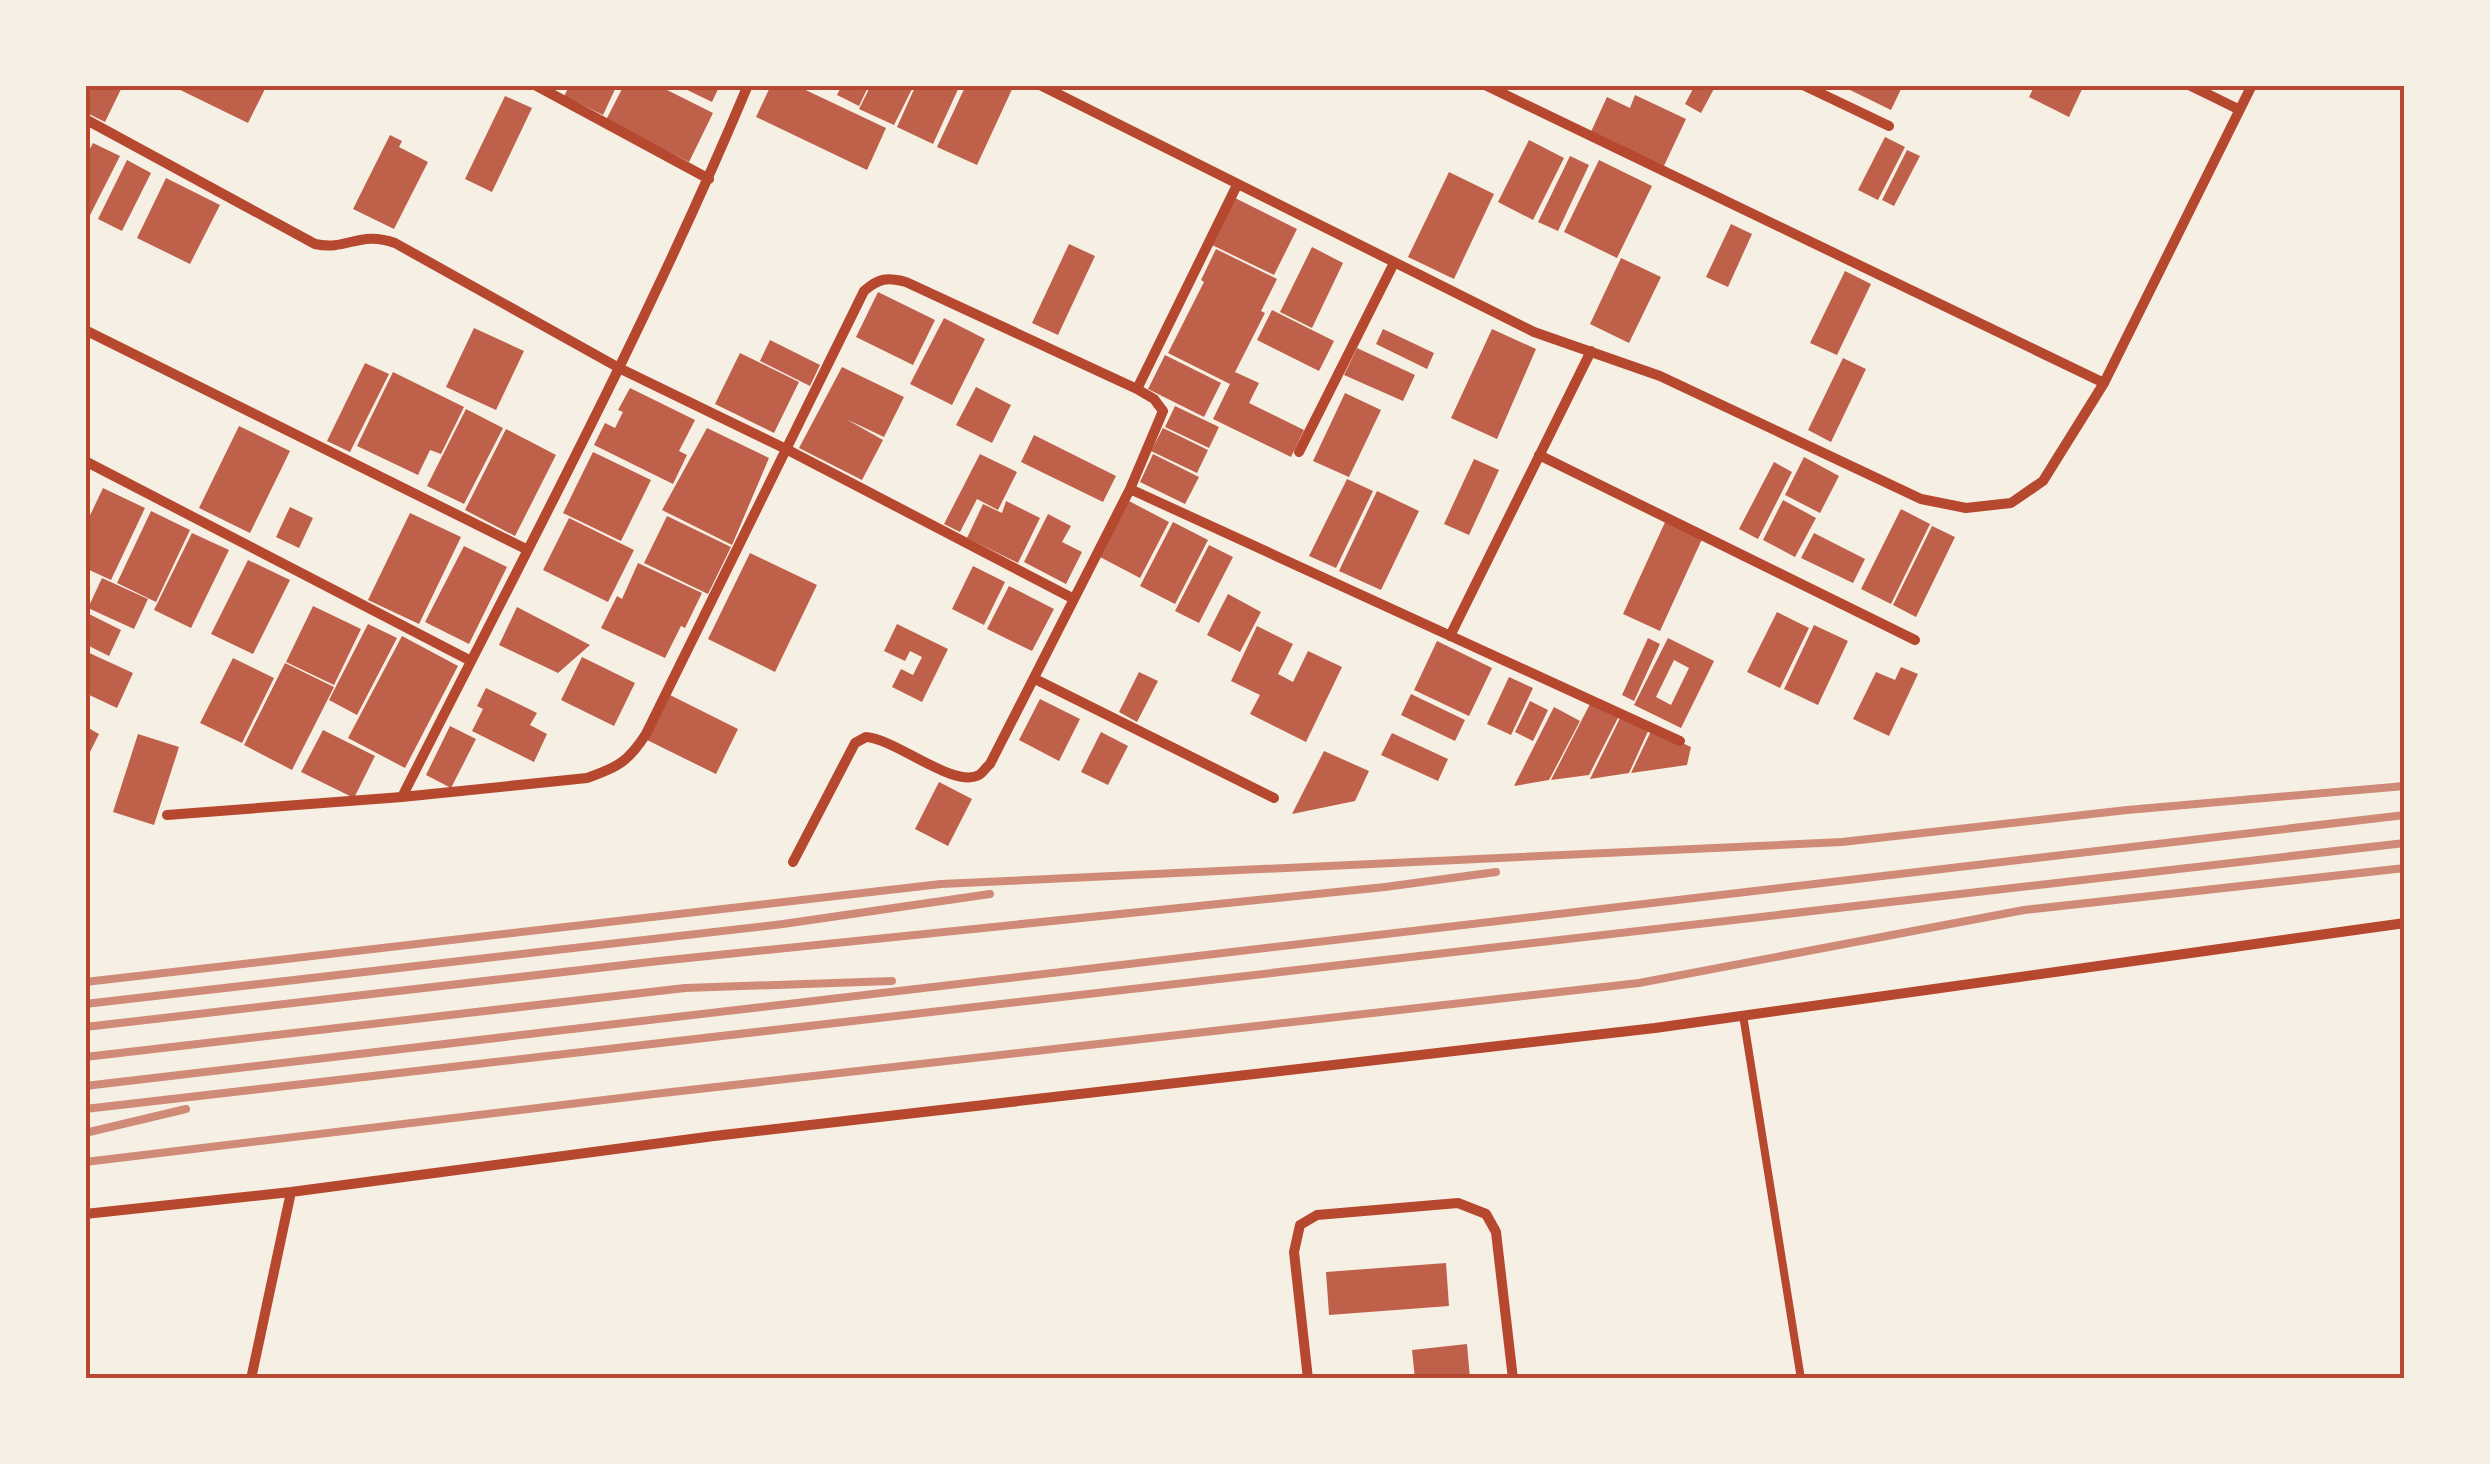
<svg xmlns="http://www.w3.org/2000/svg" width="2490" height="1464" font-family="Montserrat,sans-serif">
  <rect width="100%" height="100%" fill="#f6efe4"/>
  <path fill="#bf614a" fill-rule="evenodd" d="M85 85H123L105 122 85 112Z
    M170 85H267L248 123Z
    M570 85H617L603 115 564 96Z
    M624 85H657L713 113 689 162 606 120Z
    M677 85H720L712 102Z
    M771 85H795L886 128 867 170 756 117Z
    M842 85H869L859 106 837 95Z
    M871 85H914L894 125 859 109Z
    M916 85H960L933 144 897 127Z
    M966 85H1014L977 165 937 147Z
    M1695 85H1716L1701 113 1685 104Z
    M1849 85H1903L1891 110 1848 89Z
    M2035 85H2084L2069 117 2029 97Z
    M1635 95 1686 119 1662 170 1589 136 1607 97 1630 108Z
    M505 96 532 108 492 192 465 179Z
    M390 135 402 141 399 147 428 162 394 229 353 209Z
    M1885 137 1905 147 1878 200 1858 190Z
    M1529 140 1564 158 1533 220 1498 202Z
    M93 143 120 156 85 225V158Z
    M1907 150 1920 156 1894 206 1882 200Z
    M1570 156 1589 165 1558 231 1538 222Z
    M127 160 151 173 122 231 98 219Z
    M1599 160 1652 186 1617 258 1564 232Z
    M1449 172 1494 194 1454 279 1408 257Z
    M166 178 220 205 190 264 137 238Z
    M1233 197 1297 229 1274 275 1210 244Z
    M1731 224 1752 234 1728 287 1706 277Z
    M1069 244 1095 256 1058 335 1032 323Z
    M1312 247 1343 263 1312 328 1280 312Z
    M1216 249 1277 279 1261 311 1265 313 1235 372 1259 383 1249 403 1304 430 1291 457 1213 419 1230 384 1168 353 1204 282 1201 280Z
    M1621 258 1661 277 1629 343 1590 324Z
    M1845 271 1871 284 1837 355 1810 343Z
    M878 292 935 320 913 365 856 337Z
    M1272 310 1334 341 1319 371 1257 340Z
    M944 318 985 339 952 405 910 384Z
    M474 328 524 351 496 410 446 387Z
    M1383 329 1434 353 1427 369 1376 344Z
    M1492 329 1536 349 1497 439 1451 418Z
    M770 340 820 365 810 386 760 361Z
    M1357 348 1415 375 1403 401 1344 375Z
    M740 353 799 382 774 433 715 404Z
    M1165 355 1221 383 1204 417 1148 389Z
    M1843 358 1866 369 1831 442 1808 430Z
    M365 363 389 374 350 452 327 441Z
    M842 367 904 397 884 437 846 419 883 440 862 480 799 448Z
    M393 372 464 407 441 454 430 450 418 475 357 446Z
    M976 387 1011 405 992 443 956 425Z
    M630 388 695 420 679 451 687 455 673 484 594 445 605 423 615 428 623 412 618 410Z
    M1345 393 1381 410 1349 477 1313 461Z
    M1175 406 1219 427 1209 448 1165 427Z
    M466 409 503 428 464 504 427 486Z
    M239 426 290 451 250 533 199 508Z
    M707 428 769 458 732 545 662 510Z
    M1163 428 1208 450 1197 473 1151 451Z
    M506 429 556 455 515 536 465 510Z
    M1034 435 1116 476 1103 502 1021 462Z
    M593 452 651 480 621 541 563 513Z
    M980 454 1017 472 998 510 977 499 960 532 944 524Z
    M1153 454 1199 477 1185 504 1140 482Z
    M1804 457 1839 476 1820 513 1785 495Z
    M1474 459 1499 470 1469 535 1444 524Z
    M1774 462 1792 472 1758 539 1739 529Z
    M1347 479 1373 491 1336 568 1309 556Z
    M103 488 145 508 111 580 85 568V526Z
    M1377 491 1419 511 1381 590 1339 571Z
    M1783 500 1816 518 1795 557 1763 540Z
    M1006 501 1040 518 1018 563 967 538 983 504 1002 513Z
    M1129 501 1169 522 1140 578 1100 557Z
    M290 507 313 518 299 548 276 537Z
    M1901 509 1930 524 1891 604 1861 589Z
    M151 511 190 530 156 602 117 583Z
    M410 513 461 537 419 624 368 600Z
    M1048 514 1071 526 1062 542 1082 552 1066 584 1024 562Z
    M667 516 731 547 708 594 644 563Z
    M569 518 634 550 608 602 543 570Z
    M1666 520 1703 537 1660 631 1623 614Z
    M1173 522 1208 540 1175 604 1140 586Z
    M1932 526 1955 537 1916 617 1893 605Z
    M192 533 229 550 191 628 154 610Z
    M1814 533 1865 559 1853 583 1801 558Z
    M1209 545 1233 557 1199 623 1175 611Z
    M464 546 507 567 469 644 425 622Z
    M750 553 817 585 775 672 708 639Z
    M248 560 290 580 253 654 211 634Z
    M638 563 702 593 685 628 681 626 665 658 601 628 617 596 622 599Z
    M973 566 1005 582 984 625 952 609Z
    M102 578 148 599 134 629 88 608Z
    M1009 586 1054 609 1032 651 987 629Z
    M1228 594 1261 612 1240 652 1207 635Z
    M313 606 361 629 334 685 286 662Z
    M517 607 590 645 558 673 499 645Z
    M85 612 121 630 109 656 85 644Z
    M1777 612 1809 628 1780 688 1747 672Z
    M368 624 397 638 357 715 329 700Z
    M897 624 948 649 922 702 892 687 901 669 913 675 922 657 910 651 905 661 884 651Z
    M1814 625 1848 641 1818 705 1784 689Z
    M1257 626 1293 644 1278 674 1293 682 1308 651 1342 667 1306 742 1250 714 1260 695 1231 681Z
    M402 636 458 666 405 768 348 738Z
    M1648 638 1660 644 1634 701 1622 695Z
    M1668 638 1714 661 1681 728 1634 705ZM1674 660 1689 668 1671 705 1656 697Z
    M1437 641 1492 668 1469 716 1414 690Z
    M85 651 133 673 117 708 85 693Z
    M582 657 635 683 614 726 561 700Z
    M233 658 274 678 242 743 200 723Z
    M285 663 334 687 292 770 244 745Z
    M1901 667 1918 674 1889 736 1853 719 1876 672 1895 680Z
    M1139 672 1158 681 1137 722 1119 712Z
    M1509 677 1533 688 1511 735 1487 724Z
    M486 688 537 713 530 725 547 734 534 762 472 731 483 709 477 706Z
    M1411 694 1465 720 1455 741 1401 715Z
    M670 695 738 729 716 774 647 740Z
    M1040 699 1080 719 1059 761 1019 740Z
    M1592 700 1620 714 1589 775 1551 780Z
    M1530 701 1548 710 1533 741 1515 732Z
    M1554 707 1580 721 1549 780 1514 786Z
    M1622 714 1650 727 1629 773 1590 779Z
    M85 726 99 734 85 762Z
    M450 726 476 739 451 788 426 775Z
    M1652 729 1691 747 1687 765 1631 773Z
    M323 730 375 756 354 798 301 772Z
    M1101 732 1128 746 1108 785 1081 772Z
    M1392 733 1448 759 1438 781 1381 755Z
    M138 734 179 747 154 825 113 812Z
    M1324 751 1369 771 1355 801 1292 814Z
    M939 782 972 799 948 846 915 829Z
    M1446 1263 1449 1306 1329 1315 1326 1272Z
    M1467 1344 1470 1379H1415L1412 1350Z"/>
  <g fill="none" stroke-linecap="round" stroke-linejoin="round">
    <path stroke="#b5482f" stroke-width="8" d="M1743 1015 1801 1379"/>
    <path stroke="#b5482f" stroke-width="10" d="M535 85 709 179
      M1040 85 1534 332 1660 376 1921 499 1966 508 2011 503 2043 481 2104 383 2252 85
      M1485 85 2104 383
      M1803 85 1889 126
      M2189 85 2238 109
      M85 119 315 244C348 251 359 230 395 243L621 369 786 449 1074 599
      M85 330 526 549
      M1137 389 1237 185
      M1299 452 1394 263
      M1539 455 1915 640
      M85 461 471 661
      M1130 489 1680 741
      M1450 636 1591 351
      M1035 679 1274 798
      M402 797C521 561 646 329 748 85
      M167 815 402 797 587 778C618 767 628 762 646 734L864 291C879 278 887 277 906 282L1137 389 1154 399 1163 411 1130 489 990 764C986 767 983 773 979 775 954 789 896 739 866 737L855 743 793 862
      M85 1214 291 1192 714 1136 1655 1028 2405 923
      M251 1379 291 1192
      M1308 1379 1294 1252 1300 1225 1317 1215 1458 1203 1486 1214 1496 1232 1513 1379"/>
    <path stroke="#cf8b77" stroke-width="8" d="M85 982 941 884 1842 842 2127 810 2405 786
      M85 1004 783 924 990 894
      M85 1027 659 961 1385 887 1496 872
      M85 1057 685 988 892 981
      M85 1086 2405 815
      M85 1109 2405 843
      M85 1133 186 1109
      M85 1162 654 1094 1639 983 2024 910 2405 868"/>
  </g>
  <rect width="2490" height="1464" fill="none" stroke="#f6efe4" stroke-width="175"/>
  <rect x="88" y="88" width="2314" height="1288" fill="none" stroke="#b5482f" stroke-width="4"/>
</svg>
